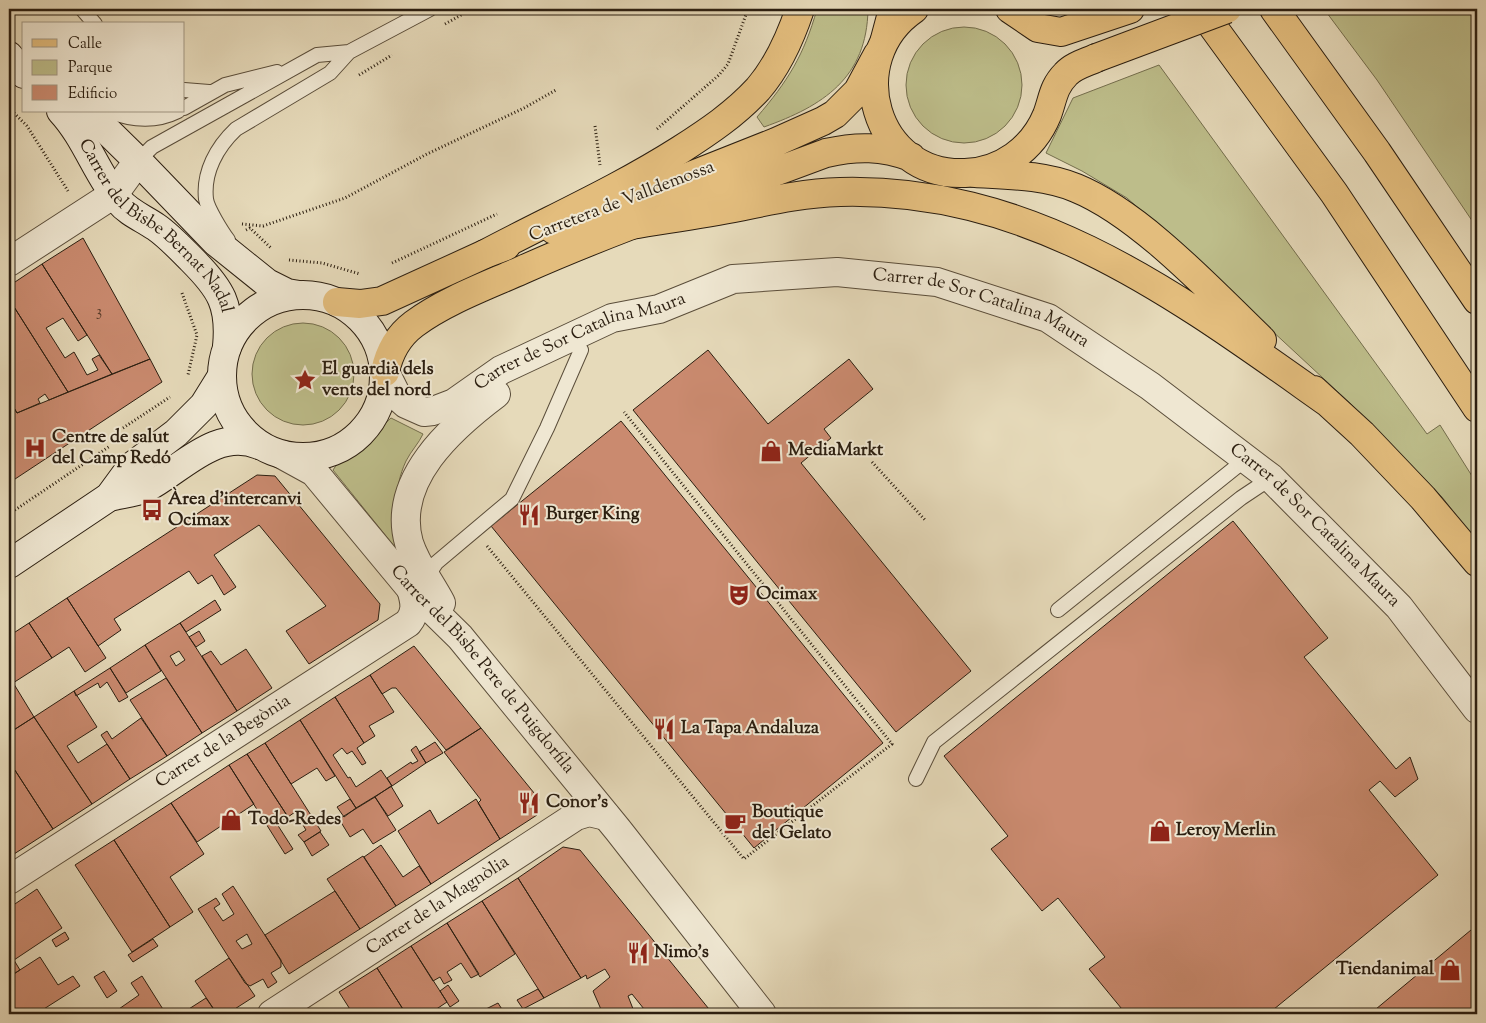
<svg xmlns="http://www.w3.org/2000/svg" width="1486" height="1023" font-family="'Sorts Mill Goudy',serif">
  <rect width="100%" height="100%" fill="#e6daba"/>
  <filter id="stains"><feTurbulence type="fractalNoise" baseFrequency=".004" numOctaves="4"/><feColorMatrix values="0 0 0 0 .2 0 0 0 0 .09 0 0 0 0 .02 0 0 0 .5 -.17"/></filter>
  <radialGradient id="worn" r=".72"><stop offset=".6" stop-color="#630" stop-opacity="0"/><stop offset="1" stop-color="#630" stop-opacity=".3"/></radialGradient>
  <path fill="#bdbd8a" stroke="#746e4d" d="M817 9H868C867 78 823 106 764 127L757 117C788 81 804 55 817 9Z
    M1324 9H1477V228L1377 80Z
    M906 85a58 58 0 1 1 116 0a58 58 0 1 1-116 0Z
    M1159 65 1427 434 1440 425 1477 484V542L1442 497 1352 405 1173 239 1127 198 1082 171 1046 153 1073 98Z
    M252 374a51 51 0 1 1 102 0a51 51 0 1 1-102 0Z
    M391 418 423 434C419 443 411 451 406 461 393 489 396 516 398 546H394L333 470C338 460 356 455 365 448 376 440 381 426 391 418Z"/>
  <path fill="#ca8a6f" stroke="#2b1e10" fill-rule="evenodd" d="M83 238 150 359 112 374 42 264Z
    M42 264 87 335 78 341 63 318 46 328 65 358 74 352 87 375 98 370 92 359 99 355 112 374 68 392 9 299V286Z
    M9 299 68 392 49 400 45 394 38 399 40 403 17 413 9 399Z
    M708 350 768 424 849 359 873 389 824 429 831 438 801 463 971 671 896 732 633 410Z
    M150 359 162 382 9 483V399L17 413Z
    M621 421 883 743 754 848 491 526Z
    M257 475 275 476 380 604 378 620 309 664 286 631 326 606 259 525 214 555 236 587 224 595 212 575 198 584 189 571 114 619 121 630 98 646 67 598Z
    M1233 521 1328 638 1304 657 1396 769 1410 757 1418 779 1395 797 1380 781 1369 790 1438 875 1268 1014H1126L1089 969 1105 957 1058 898 1042 911 991 849 1008 836 944 756Z
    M67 598 106 658 85 672 69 647 52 658 29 623Z
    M215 600 221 610 186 632 180 623Z
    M29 623 52 658 13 683 9 676V636Z
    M180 623 237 711 202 733 145 645ZM179 651 185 660 176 666 170 656Z
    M199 631 205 641 196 647 189 637Z
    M145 645 161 671 126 693 110 668Z
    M414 646 481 728 446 750 396 688H392L382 694 370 675Z
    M246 649 272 688 237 711 202 656 211 651 221 665Z
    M110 668 128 697 119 702 107 682 100 688 98 683 76 696 74 691Z
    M370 675 394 712 369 726 375 736 364 743 335 697Z
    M9 676 34 717 9 733Z
    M166 678 202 733 167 756 130 700Z
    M74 691 97 727 67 746 78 763 107 744 130 779 92 804 34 717Z
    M335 697 364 743 357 748 366 763 362 765 352 751 347 754 342 748 333 755 348 778 350 777 356 787 381 770 392 786 356 808 300 720Z
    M34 717 92 804 53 829 9 761V733Z
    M141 718 167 756 130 779 101 735 107 731 112 739Z
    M300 720 335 776 326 781 317 768 291 784 265 743Z
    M481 728 539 799 537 815 500 839 478 803 481 800 444 752Z
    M435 742 443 753 426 763 419 752Z
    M265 743 321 831 304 842 298 835 306 830 295 812 288 817 247 754Z
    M416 746 426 763 392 786 387 778 411 762 412 764 418 761 411 750Z
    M247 754 288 817 277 824 293 849 285 854 229 765Z
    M9 761 53 829 14 854 9 846Z
    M229 765 254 804 197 842 171 803Z
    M391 786 403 806 388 816 375 797Z
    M375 797 396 830 373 844 363 829 350 837 339 819Z
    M350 799 356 808 344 817 337 807Z
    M476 799 500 839 431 884 398 831 430 810 438 824Z
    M171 803 204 854 170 877 193 912 170 927 114 840Z
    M320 832 329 845 312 856 304 842Z
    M114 840 170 927 132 952 75 865Z
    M381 845 403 877 419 866 431 884 396 906 364 857Z
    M563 847 580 850 713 1014H648L632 994 628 996 635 1014H603L593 991 610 977 605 969 587 979 586 975 581 978 518 878Z
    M363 856 396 906 360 929 327 879Z
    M518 878 581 978 544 998 482 901Z
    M233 886 281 960V967L271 973 277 982 268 988 263 979 250 986 245 983 198 909 216 898 220 904 214 908 223 921 234 914 222 894ZM247 934 252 944 242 949 236 941Z
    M37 889 62 928 14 960 9 952V908Z
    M335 891 360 929 289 974 265 935Z
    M482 901 515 954 480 977 447 923Z
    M447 923 479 974 471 978 461 963 447 972 452 980 444 984 440 977 433 981 411 946Z
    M1477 925V1014H1370Z
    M65 932 69 939 56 947 52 940Z
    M153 939 158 946 133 962 128 955Z
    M411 946 447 1002 429 1014H406L377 968Z
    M9 952 20 970 9 977Z
    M40 957 58 985 73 976 80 986 36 1014H9V977Z
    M229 958 255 996 227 1014H217L195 981Z
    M377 968 406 1014H353L339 992Z
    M104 971 117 991 107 998 94 977Z
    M142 976 166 1014H118L116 1011 139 995 131 983Z
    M448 985 459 1001 450 1007 440 991Z
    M538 989 544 998 523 1009 517 1000Z
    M206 998 217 1014H181Z
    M498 1003 505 1014H476Z"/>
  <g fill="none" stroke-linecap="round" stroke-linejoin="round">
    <g stroke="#5a4d3a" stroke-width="16">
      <path id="lane" d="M82 9 95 24
        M184 90 209 92
        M184 108 225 85 277 72
        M108 111C131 120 156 122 178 111
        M138 161 152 147 317 55 349 52
        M228 240C222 232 207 208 206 199 203 172 217 147 236 129L330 73 349 52 430 9
        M432 583V569L436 563 512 499 547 428 581 350
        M1058 610 1246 459
        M916 779 934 742 1241 498 1271 478"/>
    </g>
    <g stroke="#5a4d3a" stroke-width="30">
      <g id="street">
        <path d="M9 262 114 194 138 161"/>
        <path id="s1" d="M385 372 397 396 406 404 424 412 433 411 454 403 501 370 612 318 659 309 733 279 837 272 937 282 1048 318 1150 386 1271 478 1399 607 1477 709"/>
        <path id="s2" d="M283 455 314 472 411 589 460 637 618 830 762 1014"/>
        <path d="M441 603C430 582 416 565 409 543 391 480 452 427 496 394"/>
        <path id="s3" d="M9 880 408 623C417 612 415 602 411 589"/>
        <path id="s4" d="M272 1014 576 816 589 812 606 816"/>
      </g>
    </g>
    <g stroke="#2b1e10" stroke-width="30">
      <g id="secondary">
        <path d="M9 56 24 74"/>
        <path id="s5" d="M61 111C86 138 96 173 119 201 129 213 143 218 156 227 169 236 181 249 192 260 221 289 231 305 227 347"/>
        <path d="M87 111 138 161 216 242 267 283 287 293 299 295"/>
        <circle cx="303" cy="376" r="81"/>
        <path d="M109 497C120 494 135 493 146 488 181 470 216 427 259 445"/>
        <path d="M9 564 109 497 131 467 176 433 204 405 222 376"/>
      </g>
    </g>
    <g stroke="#2b1e10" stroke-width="30">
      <path id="primary" d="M914 9C841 59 874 177 965 173 1001 172 1033 149 1047 115 1053 99 1053 87 1066 74 1073 66 1085 63 1096 58
        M1010 9 1038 28 1061 32 1130 9
        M554 230 776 142 823 121 835 114 858 91 878 54
        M337 302 360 304 382 301 485 254 506 246
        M385 372C389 352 398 336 414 324 445 301 486 286 522 270 621 226 725 191 826 153 857 146 882 146 911 157"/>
    </g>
    <g stroke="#2b1e10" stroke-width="30">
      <path id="highway" d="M1200 9 1334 193 1477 408
        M1274 9 1377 152 1477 300
        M885 39 893 9
        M975 173C1009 175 1044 175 1076 188 1140 214 1212 292 1262 340
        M631 225C667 219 703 214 739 207 773 200 805 193 840 192 1033 187 1177 296 1327 402
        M485 254C551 219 617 190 680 150 708 132 735 114 758 89 777 67 791 36 800 9
        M1314 390 1362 434 1423 498 1477 562"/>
    </g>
    <path stroke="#2b1e10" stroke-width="3" stroke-dasharray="1 2.5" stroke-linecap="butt" d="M539 9 542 12
      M445 24 472 9
      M359 75 392 55
      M9 108 27 126 68 191
      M595 126 600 165
      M657 129 719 75 728 64 748 9
      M242 224 263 226 345 198 427 154 524 108 556 90
      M246 230 250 228 271 248
      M289 260 322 263 360 274
      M392 263 497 214
      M182 293 197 335 188 375
      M123 428 170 397
      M872 462 925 520
      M9 514 110 446
      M487 546 744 859 892 744 624 412"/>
    <use href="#lane" stroke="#efe7d2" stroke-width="14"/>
    <use href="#street" stroke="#efe7d2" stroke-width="28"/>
    <use href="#secondary" stroke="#efe7d2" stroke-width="28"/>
    <use href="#primary" stroke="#e3bd7d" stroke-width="28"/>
    <use href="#highway" stroke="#e3bd7d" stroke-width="28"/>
    <g stroke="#2b1e10" stroke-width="30" stroke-linecap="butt">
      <path id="primary-bridge" d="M1096 58 1227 9"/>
    </g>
    <use href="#primary-bridge" stroke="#e3bd7d" stroke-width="28"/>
  </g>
  <defs>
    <g id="sight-bare" transform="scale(1.725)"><path d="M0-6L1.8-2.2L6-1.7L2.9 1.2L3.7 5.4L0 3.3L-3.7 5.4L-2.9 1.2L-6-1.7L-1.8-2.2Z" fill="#8f2418" stroke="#efe7d2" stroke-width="2.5" paint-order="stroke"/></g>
    <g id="hospital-bare" transform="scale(1.725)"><path d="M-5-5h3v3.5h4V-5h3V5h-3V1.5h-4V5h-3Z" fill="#8f2418" stroke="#efe7d2" stroke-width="2.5" paint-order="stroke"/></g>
    <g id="shop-bare" transform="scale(1.725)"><path d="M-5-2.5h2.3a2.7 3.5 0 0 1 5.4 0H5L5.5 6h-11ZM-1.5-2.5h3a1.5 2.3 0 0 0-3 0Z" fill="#8f2418" stroke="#efe7d2" stroke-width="2.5" paint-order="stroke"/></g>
    <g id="bus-bare" transform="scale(1.725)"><path d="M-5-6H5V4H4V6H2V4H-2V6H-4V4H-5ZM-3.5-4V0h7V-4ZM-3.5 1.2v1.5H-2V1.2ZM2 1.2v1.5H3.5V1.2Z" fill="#8f2418" stroke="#efe7d2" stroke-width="2.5" paint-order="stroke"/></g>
    <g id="restaurant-bare" transform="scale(1.725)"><path d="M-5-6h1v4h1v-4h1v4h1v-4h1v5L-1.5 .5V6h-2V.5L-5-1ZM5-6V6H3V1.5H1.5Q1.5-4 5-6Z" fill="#8f2418" stroke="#efe7d2" stroke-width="2.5" paint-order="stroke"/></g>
    <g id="theatre-bare" transform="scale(1.725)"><path d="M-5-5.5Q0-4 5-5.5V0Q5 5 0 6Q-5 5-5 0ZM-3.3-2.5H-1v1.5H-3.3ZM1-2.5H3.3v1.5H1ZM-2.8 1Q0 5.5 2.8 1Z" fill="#8f2418" stroke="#efe7d2" stroke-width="2.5" paint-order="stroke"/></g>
    <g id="cafe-bare" transform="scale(1.725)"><path d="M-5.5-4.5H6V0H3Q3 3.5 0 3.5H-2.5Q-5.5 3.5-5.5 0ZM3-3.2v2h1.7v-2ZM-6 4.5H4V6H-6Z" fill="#8f2418" stroke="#efe7d2" stroke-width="2.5" paint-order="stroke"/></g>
  </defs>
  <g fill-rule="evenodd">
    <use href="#sight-bare" x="305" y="380"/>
    <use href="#hospital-bare" x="35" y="448"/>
    <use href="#shop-bare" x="771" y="451"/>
    <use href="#bus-bare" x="152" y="510"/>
    <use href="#restaurant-bare" x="529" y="515"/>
    <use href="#theatre-bare" x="739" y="595"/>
    <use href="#restaurant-bare" x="664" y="729"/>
    <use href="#restaurant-bare" x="529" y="803"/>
    <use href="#shop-bare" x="231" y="820"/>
    <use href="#cafe-bare" x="735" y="823"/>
    <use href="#shop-bare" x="1160" y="831"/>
    <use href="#restaurant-bare" x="638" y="953"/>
    <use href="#shop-bare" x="1450" y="970"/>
  </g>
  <g text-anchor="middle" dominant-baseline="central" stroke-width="4" stroke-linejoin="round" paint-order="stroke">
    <g font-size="15" fill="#533928">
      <text x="99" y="312">3</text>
    </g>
    <g font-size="18" fill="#2b1e10" stroke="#efe7d2">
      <text transform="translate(622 202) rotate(-21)">Carretera de Valldemossa</text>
      <text stroke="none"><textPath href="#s5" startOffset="151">Carrer del Bisbe Bernat Nadal</textPath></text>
      <text stroke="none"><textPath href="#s1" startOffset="652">Carrer de Sor Catalina Maura</textPath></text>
      <text stroke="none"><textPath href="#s1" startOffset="232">Carrer de Sor Catalina Maura</textPath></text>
      <text stroke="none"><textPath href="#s1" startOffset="1058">Carrer de Sor Catalina Maura</textPath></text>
      <text stroke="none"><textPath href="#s2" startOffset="295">Carrer del Bisbe Pere de Puigdorfila</textPath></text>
      <text stroke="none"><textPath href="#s3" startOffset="255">Carrer de la Begònia</textPath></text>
      <text stroke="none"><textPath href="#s4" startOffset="198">Carrer de la Magnòlia</textPath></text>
    </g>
    <g font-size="18" font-weight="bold" fill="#2b1e10" stroke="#efe7d2" text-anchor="start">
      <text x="322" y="370">El guardià dels<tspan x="322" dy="21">vents del nord</tspan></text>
      <text x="52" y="438">Centre de salut<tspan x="52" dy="21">del Camp Redó</tspan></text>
      <text x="788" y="451">MediaMarkt</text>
      <text x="168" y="500">Àrea d'intercanvi<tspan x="168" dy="21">Ocimax</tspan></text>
      <text x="546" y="515">Burger King</text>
      <text x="756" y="595">Ocimax</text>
      <text x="681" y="729">La Tapa Andaluza</text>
      <text x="546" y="803">Conor's</text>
      <text x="752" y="813">Boutique<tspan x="752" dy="21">del Gelato</tspan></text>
      <text x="248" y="820">Todo-Redes</text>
      <text x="1176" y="831">Leroy Merlin</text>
      <text x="654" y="953">Nimo's</text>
      <text x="1434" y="970" text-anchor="end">Tiendanimal</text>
    </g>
  </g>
  <rect width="1486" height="1023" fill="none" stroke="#e6daba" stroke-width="30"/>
  <rect x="10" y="10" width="1466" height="1003" fill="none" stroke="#2b1e10" stroke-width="2.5"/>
  <rect x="15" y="15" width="1456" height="993" fill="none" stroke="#2b1e10"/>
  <rect x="22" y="22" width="162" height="90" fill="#efe7d2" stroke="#a19784"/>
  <rect x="32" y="39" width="25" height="8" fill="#e3bd7d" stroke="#a19784"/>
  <text x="68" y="48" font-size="15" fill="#2b1e10">Calle</text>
  <rect x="32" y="60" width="25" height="15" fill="#bdbd8a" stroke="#a19784"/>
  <text x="68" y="72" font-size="15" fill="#2b1e10">Parque</text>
  <rect x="32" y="85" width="25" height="15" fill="#ca8a6f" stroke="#a19784"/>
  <text x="68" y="98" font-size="15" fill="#2b1e10">Edificio</text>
  <rect width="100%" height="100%" filter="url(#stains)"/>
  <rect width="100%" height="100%" fill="url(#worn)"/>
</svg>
